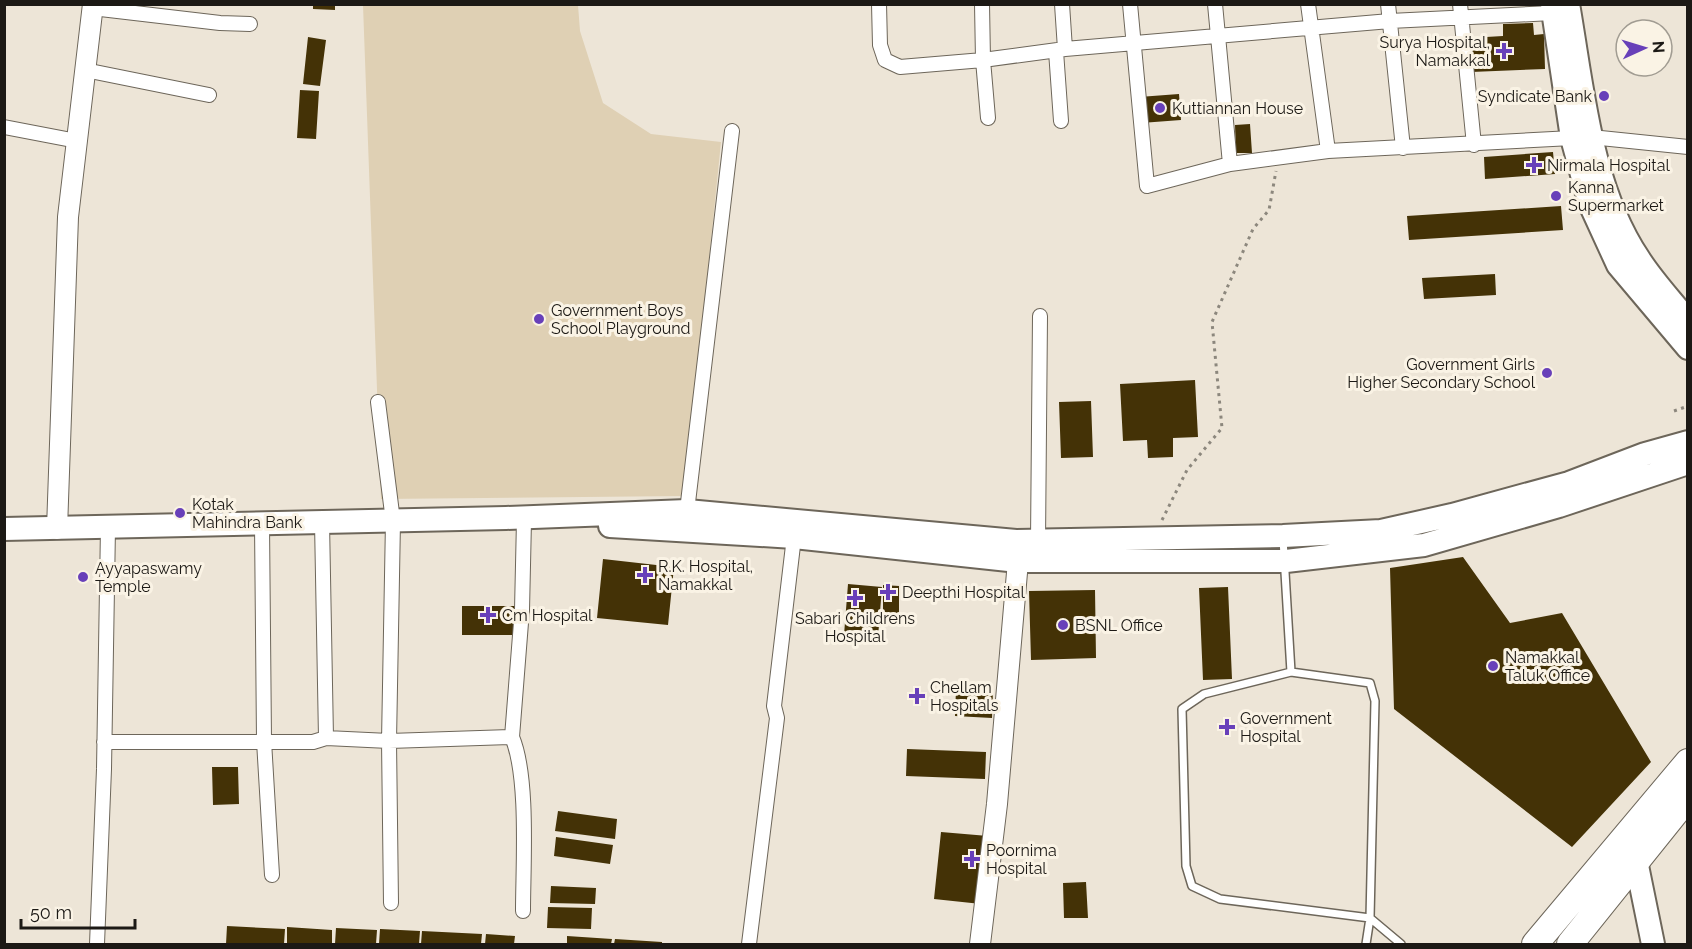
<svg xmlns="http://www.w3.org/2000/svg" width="1692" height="949" font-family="Raleway,sans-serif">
  <rect width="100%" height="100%" fill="#ede5d7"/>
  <path fill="#dfd0b4" d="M363 5H578L580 31 603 103 651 134 721 142 685 496 381 499Z"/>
  <path fill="#443206" d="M313 4H335V10L313 9Z
    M1533 23 1534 35 1544 34 1545 69 1471 72 1469 38 1503 36V24Z
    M308 37 326 40 320 86 303 84Z
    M300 90 319 91 316 139 297 138Z
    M1179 94 1181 120 1141 123 1139 97Z
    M1250 124 1252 153H1236L1235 125Z
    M1553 152 1555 174 1485 179 1484 157Z
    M1561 206 1563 230 1409 240 1407 216Z
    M1495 274 1496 295 1424 299 1422 278Z
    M1195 380 1198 437 1173 438V457L1148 458 1147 440 1123 441 1120 384Z
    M1091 401 1093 457 1061 458 1059 402Z
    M1463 557 1510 623 1562 613 1651 762 1572 847 1394 709 1390 568Z
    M603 559 674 567 668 625 597 618Z
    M848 584 882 587 878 637 844 635Z
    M883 585 899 586V614H883Z
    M1228 587 1232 679 1203 680 1199 588Z
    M1095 590 1096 658 1031 660 1029 591Z
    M462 606H517V635H462Z
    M956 689 993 690 992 718 955 716Z
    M907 749 986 752 985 779 906 776Z
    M212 767H238L239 804 213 805Z
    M558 811 617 819 615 839 555 831Z
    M941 832 988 836 981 904 934 899Z
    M556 837 613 845 610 864 554 856Z
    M1086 882 1088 918H1064L1063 883Z
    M551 886 596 888 595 904 550 903Z
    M548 907 592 908 591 929 547 928Z
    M227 926 285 929 284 944H226Z
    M287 927 332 930V944H287Z
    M336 928 377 930 376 944H335Z
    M380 929 420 931 419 944H379Z
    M422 931 482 934 481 944H421Z
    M486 934 515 936 514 944H485Z
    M567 936 612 939 611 944H567Z
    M615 939 662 942V944H614Z"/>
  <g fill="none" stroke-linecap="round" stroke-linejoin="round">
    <g stroke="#6d665a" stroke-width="10">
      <path id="lane" d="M1283 539 1291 672
        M1366 944 1370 918 1375 701 1370 683 1291 672 1204 694 1182 709 1186 866 1192 886 1220 899 1370 918 1401 944"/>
    </g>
    <g stroke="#6d665a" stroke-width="16">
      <path id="street" d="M879 4 880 45 885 60 900 67 983 60 1065 49 1390 21 1552 13
        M982 4 983 60 988 118
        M1062 4 1065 49
        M1130 4 1147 186 1230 164 1328 151 1591 137 1688 147
        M1215 4 1230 164
        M1308 4 1328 151
        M1388 4 1403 148
        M1460 4 1474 145
        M92 8 220 23 250 24
        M1056 51 1061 121
        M85 70 209 95
        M4 127 77 141
        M378 402 393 521 389 741 391 903
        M687 511 732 131
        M322 522 326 738
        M262 524 264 741 272 875
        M1038 541 1040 316
        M104 742H313L326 738 389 741 512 737
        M523 911C523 866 529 777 512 737L522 610 524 520
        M97 944 104 769 108 527
        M749 944 777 718 774 706 794 537"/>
    </g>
    <g stroke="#6d665a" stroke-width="22">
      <path id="secondary" d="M57 529 68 217 93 4
        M980 944 997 804 1018 561 1017 547"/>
    </g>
    <g stroke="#6d665a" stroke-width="26">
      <path id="primary" d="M1552 4 1572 138 1590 204 1618 265 1688 348
        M1568 4C1583 89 1590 186 1639 259 1653 281 1671 300 1688 321
        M610 526 794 537 1018 561H1286L1424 545 1559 506 1688 463
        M4 529 506 518 687 511 1016 541 1283 536 1381 531 1452 515 1569 483 1645 454 1688 442
        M1633 846 1653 944"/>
    </g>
    <g stroke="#6d665a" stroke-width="28">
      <path id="highway" d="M1535 944 1688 762
        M1570 944 1688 797"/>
    </g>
    <path stroke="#8c877d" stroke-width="3" stroke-dasharray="3 4.5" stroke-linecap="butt" d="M1674 411 1688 406
      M1162 520 1187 470 1222 428 1212 322 1253 229 1269 210 1276 171"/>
    <use href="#lane" stroke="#fff" stroke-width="7"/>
    <use href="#street" stroke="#fff" stroke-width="14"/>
    <use href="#secondary" stroke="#fff" stroke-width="20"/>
    <use href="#primary" stroke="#fff" stroke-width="22"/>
    <use href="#highway" stroke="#fff" stroke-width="26"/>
  </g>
  <g fill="#6840b9" stroke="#faf3e5" stroke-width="2">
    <path d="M1501 42h6v6h6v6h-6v6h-6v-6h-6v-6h6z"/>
    <circle cx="1604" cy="96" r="6"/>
    <circle cx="1160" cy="108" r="6"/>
    <path d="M1531 156h6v6h6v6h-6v6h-6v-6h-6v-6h6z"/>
    <circle cx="1556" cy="196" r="6"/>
    <circle cx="539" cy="319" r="6"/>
    <circle cx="1547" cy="373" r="6"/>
    <circle cx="180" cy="513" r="6"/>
    <path d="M642 566h6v6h6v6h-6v6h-6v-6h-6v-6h6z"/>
    <circle cx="83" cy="577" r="6"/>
    <path d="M885 583h6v6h6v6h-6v6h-6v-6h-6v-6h6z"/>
    <path d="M852 589h6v6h6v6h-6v6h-6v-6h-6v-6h6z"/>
    <path d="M485 606h6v6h6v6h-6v6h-6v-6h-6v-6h6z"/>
    <circle cx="1063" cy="625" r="6"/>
    <circle cx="1493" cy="666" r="6"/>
    <path d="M914 687h6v6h6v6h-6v6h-6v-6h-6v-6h6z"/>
    <path d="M1224 718h6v6h6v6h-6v6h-6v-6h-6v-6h6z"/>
    <path d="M969 850h6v6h6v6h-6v6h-6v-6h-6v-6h6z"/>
  </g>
  <g text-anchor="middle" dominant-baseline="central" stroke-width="6" stroke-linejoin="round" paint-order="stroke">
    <g font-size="16" fill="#1c1915" stroke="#faf3e5" text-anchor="start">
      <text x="1490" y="42" text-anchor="end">Surya Hospital,<tspan x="1490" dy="18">Namakkal</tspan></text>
      <text x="1592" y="96" text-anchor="end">Syndicate Bank</text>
      <text x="1172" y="108">Kuttiannan House</text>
      <text x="1547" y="165">Nirmala Hospital</text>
      <text x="1568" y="187">Kanna<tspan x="1568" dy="18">Supermarket</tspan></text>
      <text x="551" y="310">Government Boys<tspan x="551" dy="18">School Playground</tspan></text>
      <text x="1535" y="364" text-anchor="end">Government Girls<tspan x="1535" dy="18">Higher Secondary School</tspan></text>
      <text x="192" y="504">Kotak<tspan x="192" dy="18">Mahindra Bank</tspan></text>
      <text x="658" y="566">R.K. Hospital,<tspan x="658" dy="18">Namakkal</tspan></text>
      <text x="95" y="568">Ayyapaswamy<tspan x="95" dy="18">Temple</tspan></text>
      <text x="902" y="592">Deepthi Hospital</text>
      <text x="502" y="615">Cm Hospital</text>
      <text x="855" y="618" text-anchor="middle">Sabari Childrens<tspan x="855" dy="18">Hospital</tspan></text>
      <text x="1075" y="625">BSNL Office</text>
      <text x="1505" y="657">Namakkal<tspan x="1505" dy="18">Taluk Office</tspan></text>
      <text x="930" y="687">Chellam<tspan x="930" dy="18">Hospitals</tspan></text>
      <text x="1240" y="718">Government<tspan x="1240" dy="18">Hospital</tspan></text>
      <text x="986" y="850">Poornima<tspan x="986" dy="18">Hospital</tspan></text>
    </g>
  </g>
  <rect width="1692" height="949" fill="none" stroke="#1c1915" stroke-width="12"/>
  <g transform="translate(1644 48) rotate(86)"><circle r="28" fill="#faf3e5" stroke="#a19c92" stroke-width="1.5"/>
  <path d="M0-4.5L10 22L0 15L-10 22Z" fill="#6840b9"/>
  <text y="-9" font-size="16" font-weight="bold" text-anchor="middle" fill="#1c1915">N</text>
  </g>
  <path d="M21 919v9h114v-9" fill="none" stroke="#1c1915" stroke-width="3"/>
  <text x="30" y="919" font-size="18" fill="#1c1915" stroke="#faf3e5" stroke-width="4.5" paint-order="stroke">50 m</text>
</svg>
